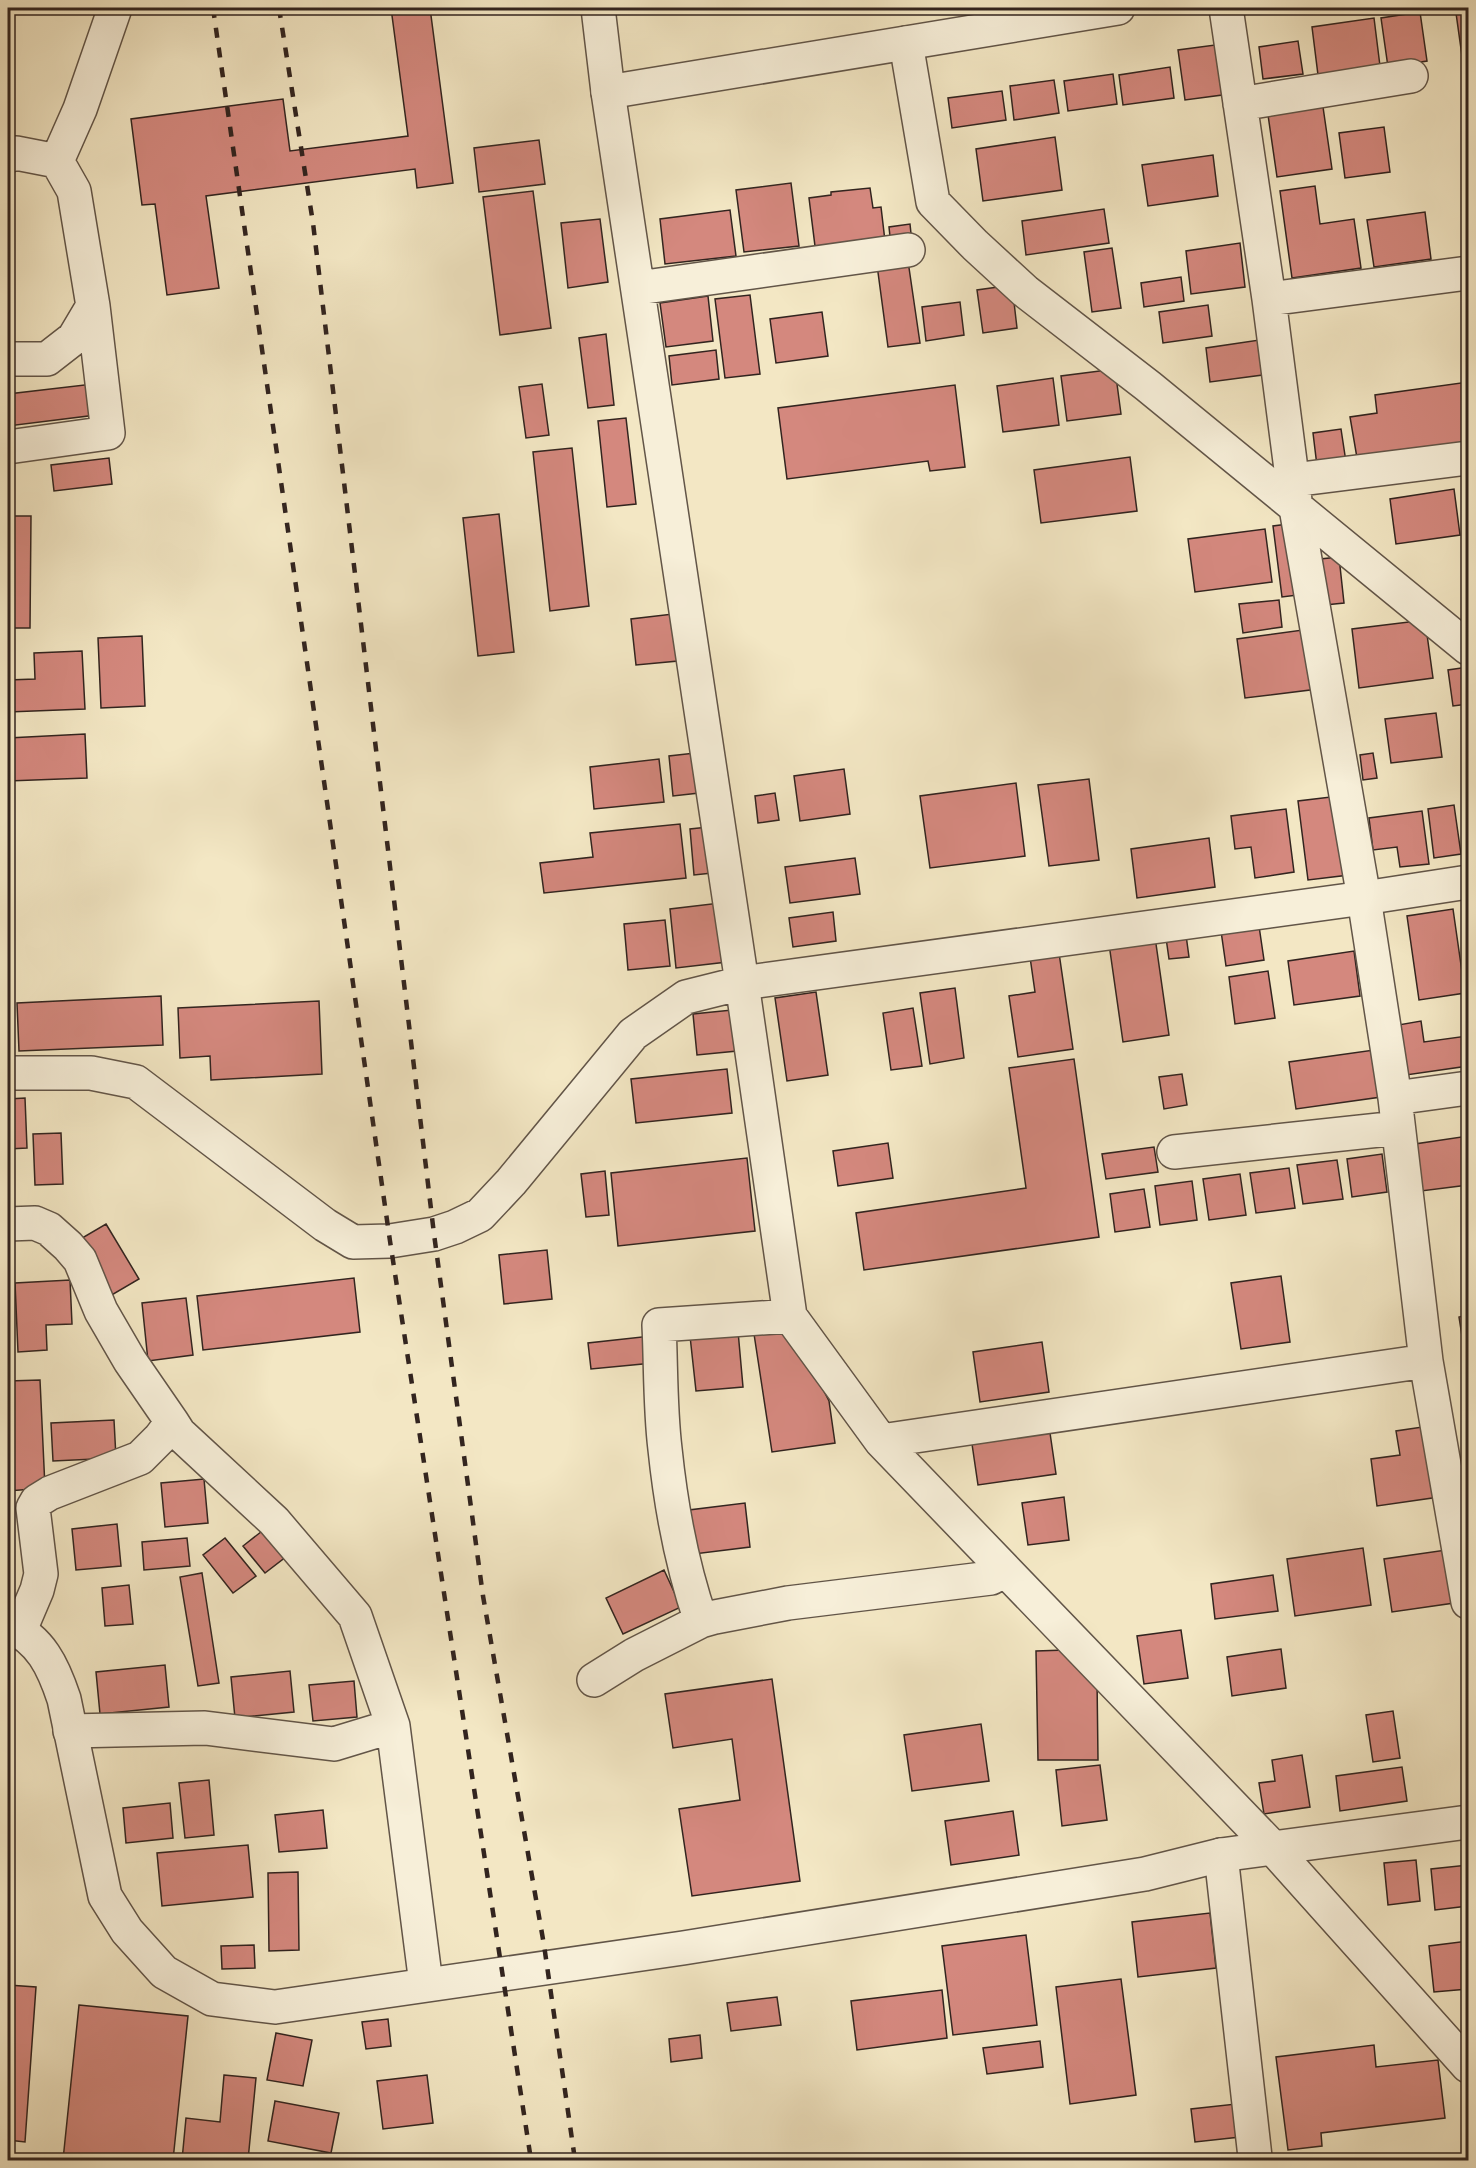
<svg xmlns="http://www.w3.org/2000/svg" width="1476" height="2168" font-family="'Libre Caslon Text',serif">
  <rect width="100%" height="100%" fill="#f3e7c4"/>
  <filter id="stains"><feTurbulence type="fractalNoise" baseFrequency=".00333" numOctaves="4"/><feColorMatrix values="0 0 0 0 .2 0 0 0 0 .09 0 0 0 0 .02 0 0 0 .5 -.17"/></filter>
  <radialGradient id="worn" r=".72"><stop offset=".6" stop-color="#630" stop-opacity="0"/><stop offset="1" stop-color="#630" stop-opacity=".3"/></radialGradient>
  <path fill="#d4887e" stroke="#32241f" stroke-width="1.5" d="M8 8 12 72 8 73Z
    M391 8H430L453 183 417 188 415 169 206 196 219 288 167 295 155 204 142 205 131 119 283 99 290 151 408 136Z
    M1468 11V62L1463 63 1456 13Z
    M1420 12 1427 61 1388 67 1381 18Z
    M1374 18 1380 66 1318 75 1312 27Z
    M1298 41 1303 74 1263 79 1259 47Z
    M1215 45 1222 95 1185 100 1178 50Z
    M1170 67 1174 98 1123 105 1119 75Z
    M1113 74 1117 104 1068 111 1064 81Z
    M1054 80 1059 113 1014 120 1010 86Z
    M1002 91 1006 120 952 128 948 98Z
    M1323 107 1332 169 1277 177 1268 115Z
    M1384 127 1390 172 1345 178 1339 133Z
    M1055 137 1062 190 983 201 976 149Z
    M539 140 545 184 479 192 474 148Z
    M1213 155 1218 196 1148 206 1142 165Z
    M791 183 799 246 744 252 736 190Z
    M1315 186 1320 224 1354 219 1361 268 1292 278 1280 191Z
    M870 188 873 208 881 207 885 241 816 254 809 198 831 195V192Z
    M533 191 551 328 500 335 483 197Z
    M1104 209 1109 243 1026 255 1022 221Z
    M730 210 736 256 665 264 660 219Z
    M1425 212 1431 259 1374 267 1367 220Z
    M600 219 608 282 568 288 561 223Z
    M910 224 912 243 891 246 889 227Z
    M1240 243 1245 287 1191 294 1186 251Z
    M1112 248 1121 308 1092 312 1084 252Z
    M908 261 920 343 888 347 877 265Z
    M1181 277 1184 301 1144 307 1141 283Z
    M1012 285 1017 328 983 333 977 290Z
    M750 295 760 374 725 378 715 299Z
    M708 296 713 341 666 347 660 303Z
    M960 302 964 335 926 341 922 307Z
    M1208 305 1212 336 1163 343 1159 312Z
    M822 312 828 356 776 363 770 319Z
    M606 334 614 405 588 408 579 338Z
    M1266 339 1270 374 1210 382 1206 348Z
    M716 350 719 379 672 385 669 356Z
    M1115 369 1121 414 1067 421 1061 376Z
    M1053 378 1059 425 1003 432 997 386Z
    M1468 382V443L1357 458 1350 417 1377 413 1375 395Z
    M93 384 96 415 8 426V394Z
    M542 384 549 435 526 438 519 387Z
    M955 385 965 467 930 471 928 461 787 479 778 408Z
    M626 418 636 504 607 507 598 421Z
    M1341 429 1346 462 1317 466 1313 433Z
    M572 448 589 606 550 611 533 452Z
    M1130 457 1137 511 1041 523 1034 470Z
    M109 458 112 484 54 491 51 465Z
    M1454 489 1460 535 1396 544 1390 499Z
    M499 514 514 652 478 656 463 518Z
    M8 516H31L30 628H8Z
    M1296 523 1305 594 1282 597 1273 526Z
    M1265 529 1272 582 1195 592 1188 539Z
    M1339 557 1344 603 1325 605 1320 559Z
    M1279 600 1282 627 1243 633 1239 604Z
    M673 614 678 661 636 665 631 619Z
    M1425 620 1433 678 1359 688 1352 629Z
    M1310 629 1318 689 1245 698 1237 639Z
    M142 636 145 706 101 708 98 638Z
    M82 651 85 709 8 712V680L35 679 34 653Z
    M1468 667V704L1453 706 1448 670Z
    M1436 713 1442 757 1391 763 1385 719Z
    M85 734 87 778 8 781V738Z
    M695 753 699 793 673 796 669 756Z
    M1373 753 1377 778 1363 780 1360 755Z
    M659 759 664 802 594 809 590 767Z
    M844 769 850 814 800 821 794 776Z
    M1089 779 1099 860 1049 866 1038 785Z
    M1016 783 1025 856 930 868 920 796Z
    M775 793 779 820 758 823 755 796Z
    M1339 796 1349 875 1308 880 1298 801Z
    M1454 805 1461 854 1434 858 1428 809Z
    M1286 809 1294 872 1255 878 1251 847 1235 849 1231 816Z
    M1422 811 1429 864 1400 867 1397 847 1373 850 1369 818Z
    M680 824 686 878 544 893 540 863 593 857 590 833Z
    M708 827 712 873 694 875 690 829Z
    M1209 838 1215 887 1137 898 1131 849Z
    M855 858 860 894 790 903 785 867Z
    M720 903 727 962 676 968 670 909Z
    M1453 909 1465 993 1419 1000 1407 916Z
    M833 912 836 941 793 947 789 918Z
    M665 920 670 966 628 970 624 924Z
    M1259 926 1264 960 1226 966 1221 931Z
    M1186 935 1189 957 1169 959 1166 938Z
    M1155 937 1169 1035 1123 1042 1109 944Z
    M1058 946 1073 1049 1018 1057 1009 996 1035 992 1029 950Z
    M1354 951 1360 996 1294 1005 1288 961Z
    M1268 971 1275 1018 1235 1024 1229 977Z
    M955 988 964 1058 930 1064 920 993Z
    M816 992 828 1075 787 1081 775 998Z
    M161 996 163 1045 19 1051 17 1003Z
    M319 1001 322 1074 211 1080 210 1056 180 1058 178 1008Z
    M8 1002 10 1043H8Z
    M913 1008 922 1066 891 1070 883 1013Z
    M732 1010 737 1051 697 1055 693 1014Z
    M1421 1021 1424 1042 1467 1036 1468 1066 1406 1075 1398 1025Z
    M1374 1050 1381 1097 1296 1109 1289 1062Z
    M1074 1059 1099 1237 864 1270 856 1213 1026 1188 1009 1068Z
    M727 1069 732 1113 636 1123 631 1079Z
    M1182 1074 1187 1105 1164 1109 1159 1077Z
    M25 1098 27 1148 8 1149V1099Z
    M61 1133 63 1184 35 1185 33 1134Z
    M1468 1136V1185L1421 1191 1415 1144Z
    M888 1143 893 1178 838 1186 833 1151Z
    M1154 1147 1158 1172 1106 1179 1102 1154Z
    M1382 1154 1387 1192 1352 1197 1347 1159Z
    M747 1158 755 1231 618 1246 611 1173Z
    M1337 1160 1343 1199 1303 1204 1297 1165Z
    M8 1164H11L12 1210H8Z
    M1289 1168 1295 1208 1256 1213 1250 1173Z
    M605 1171 609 1215 586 1217 581 1174Z
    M1240 1174 1246 1215 1209 1220 1203 1179Z
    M1192 1181 1197 1220 1160 1225 1155 1186Z
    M1144 1189 1150 1227 1115 1232 1110 1194Z
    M106 1224 139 1279 110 1296 77 1241Z
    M547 1250 552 1299 504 1304 499 1255Z
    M1281 1276 1290 1342 1241 1349 1231 1283Z
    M354 1278 360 1332 203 1350 197 1296Z
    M70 1280 72 1324 46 1325 47 1350 18 1352 15 1283Z
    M8 1295H9L12 1364 8 1365Z
    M186 1298 193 1355 148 1361 142 1303Z
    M1468 1315V1355H1465L1459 1317Z
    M792 1329 829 1401 835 1443 772 1452 754 1334Z
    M738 1331 743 1387 696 1391 690 1336Z
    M651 1336 653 1363 591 1369 588 1343Z
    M1042 1342 1049 1392 980 1402 973 1352Z
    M40 1380 45 1488 8 1491V1381Z
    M114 1420 116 1458 53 1461 51 1423Z
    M1429 1426 1439 1497 1377 1506 1371 1459 1400 1455 1396 1431Z
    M1050 1433 1056 1474 978 1485 972 1444Z
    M204 1479 208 1523 165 1527 161 1483Z
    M1064 1497 1069 1540 1028 1545 1022 1503Z
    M745 1503 750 1547 694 1554 689 1510Z
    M117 1524 121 1566 76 1570 72 1529Z
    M266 1528 287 1556 265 1573 243 1546Z
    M187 1538 190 1566 144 1570 142 1542Z
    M225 1538 256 1576 233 1593 203 1555Z
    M1363 1548 1371 1605 1295 1616 1287 1559Z
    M1453 1549 1461 1602 1392 1612 1384 1559Z
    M664 1570 681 1607 623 1634 606 1598Z
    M202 1573 219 1683 198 1686 180 1577Z
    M1273 1575 1278 1611 1215 1619 1211 1584Z
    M129 1585 133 1624 105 1626 102 1588Z
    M1181 1630 1188 1678 1144 1684 1137 1636Z
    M1281 1649 1286 1688 1232 1696 1227 1657Z
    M1066 1650 1097 1678 1098 1760H1038L1036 1651Z
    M165 1665 169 1707 100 1714 96 1672Z
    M290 1671 294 1712 235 1718 231 1677Z
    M772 1679 800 1881 692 1896 679 1809 740 1800 732 1739 673 1748 665 1694Z
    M354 1681 357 1717 313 1721 309 1685Z
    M1393 1711 1400 1758 1373 1762 1366 1715Z
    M981 1724 989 1781 912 1791 904 1735Z
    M1302 1755 1310 1807 1264 1814 1259 1783 1275 1781 1272 1760Z
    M1100 1765 1107 1820 1062 1826 1056 1770Z
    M1402 1767 1407 1801 1340 1811 1336 1776Z
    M209 1780 214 1835 185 1838 179 1783Z
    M170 1803 173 1838 126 1843 123 1808Z
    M323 1810 327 1848 279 1852 275 1815Z
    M1013 1811 1019 1855 951 1865 945 1821Z
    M248 1845 253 1897 162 1906 157 1853Z
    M1416 1860 1420 1901 1388 1905 1384 1863Z
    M1468 1865V1906L1435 1910 1431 1869Z
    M298 1872 299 1950 269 1951 268 1873Z
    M1210 1913 1216 1968 1138 1977 1132 1922Z
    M1026 1935 1037 2025 953 2035 942 1946Z
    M1468 1941V1989L1434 1992 1429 1946Z
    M254 1945 255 1968 222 1969 221 1946Z
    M1121 1979 1136 2095 1070 2104 1056 1987Z
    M8 1985 36 1987 25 2142 8 2140Z
    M942 1990 947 2038 857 2050 851 2001Z
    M777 1997 781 2025 731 2031 727 2003Z
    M79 2005 188 2016 173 2160H63Z
    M388 2019 391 2046 366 2049 362 2022Z
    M276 2033 312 2040 303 2086 267 2080Z
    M700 2035 702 2058 671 2062 669 2039Z
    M1040 2041 1043 2067 987 2074 983 2048Z
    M1374 2045 1376 2067 1438 2060 1445 2118 1321 2133 1322 2146 1288 2150 1276 2057Z
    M224 2075 256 2078 248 2160H182L186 2118 220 2122Z
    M427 2075 433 2123 383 2129 377 2081Z
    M275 2101 339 2113 331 2153 268 2141Z
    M1236 2104 1240 2137 1195 2142 1191 2109Z"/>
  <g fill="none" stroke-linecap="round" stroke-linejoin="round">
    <g stroke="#625548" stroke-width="36">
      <path id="minor" d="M1226 8 1269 299 1296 508 1364 898 1395 1098 1426 1361 1468 1602
        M906 43 933 202 975 245 1025 291 1148 386 1468 648
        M608 92 742 983 790 1316 881 1441 1273 1848 1468 2066
        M1240 104 1411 76
        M8 156 16 153 57 161 74 191 93 306 74 338 47 359H8
        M57 161 80 109 115 8
        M638 288 908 250
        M1269 299 1468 273
        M8 447 108 433 93 306
        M1293 480 1468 458
        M8 1073H91L136 1082 325 1225 353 1242 390 1241 434 1234 455 1227 480 1215 511 1182 633 1034 686 997 742 983
        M1395 1098 1468 1088
        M1174 1152 1398 1128
        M8 1224 35 1223 49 1229 68 1246 80 1260 101 1311 130 1361 172 1422
        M881 1441 1426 1361
        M701 1621C682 1566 671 1507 665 1449 660 1408 661 1366 659 1325L790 1316
        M20 1630 37 1590 41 1574 33 1508 37 1501 50 1493 140 1458 160 1438 172 1422 179 1433 274 1521 355 1616 393 1726 426 1984
        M594 1680 634 1655 701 1621 715 1617 788 1603 991 1578 1005 1570
        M70 1731 205 1728 334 1744 393 1726
        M1221 1855 1255 2157"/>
    </g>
    <g stroke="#625548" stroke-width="36">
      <path id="tertiary" d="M598 8 608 92 1118 8
        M742 983 1364 898 1468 882
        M8 1625C41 1640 53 1666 64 1699L105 1896 127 1931 164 1972 212 1999 275 2007 683 1948 1145 1874 1221 1855 1468 1822"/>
    </g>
    <use href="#minor" stroke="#f7efd9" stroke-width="33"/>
    <use href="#tertiary" stroke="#f7efd9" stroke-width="33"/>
    <path stroke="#32241f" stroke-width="4.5" stroke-dasharray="10 10" stroke-linecap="butt" d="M213 8 390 1241 531 2160
      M279 8 313 223 434 1234 483 1596 544 1945 575 2160"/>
  </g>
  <rect width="1476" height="2168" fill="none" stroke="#f3e7c4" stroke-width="30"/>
  <rect x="9" y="9" width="1458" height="2150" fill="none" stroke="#32241f" stroke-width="3"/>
  <rect x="15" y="15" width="1446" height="2138" fill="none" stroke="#32241f" stroke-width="1.5"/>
  <rect width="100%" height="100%" filter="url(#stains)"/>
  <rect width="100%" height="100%" fill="url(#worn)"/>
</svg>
